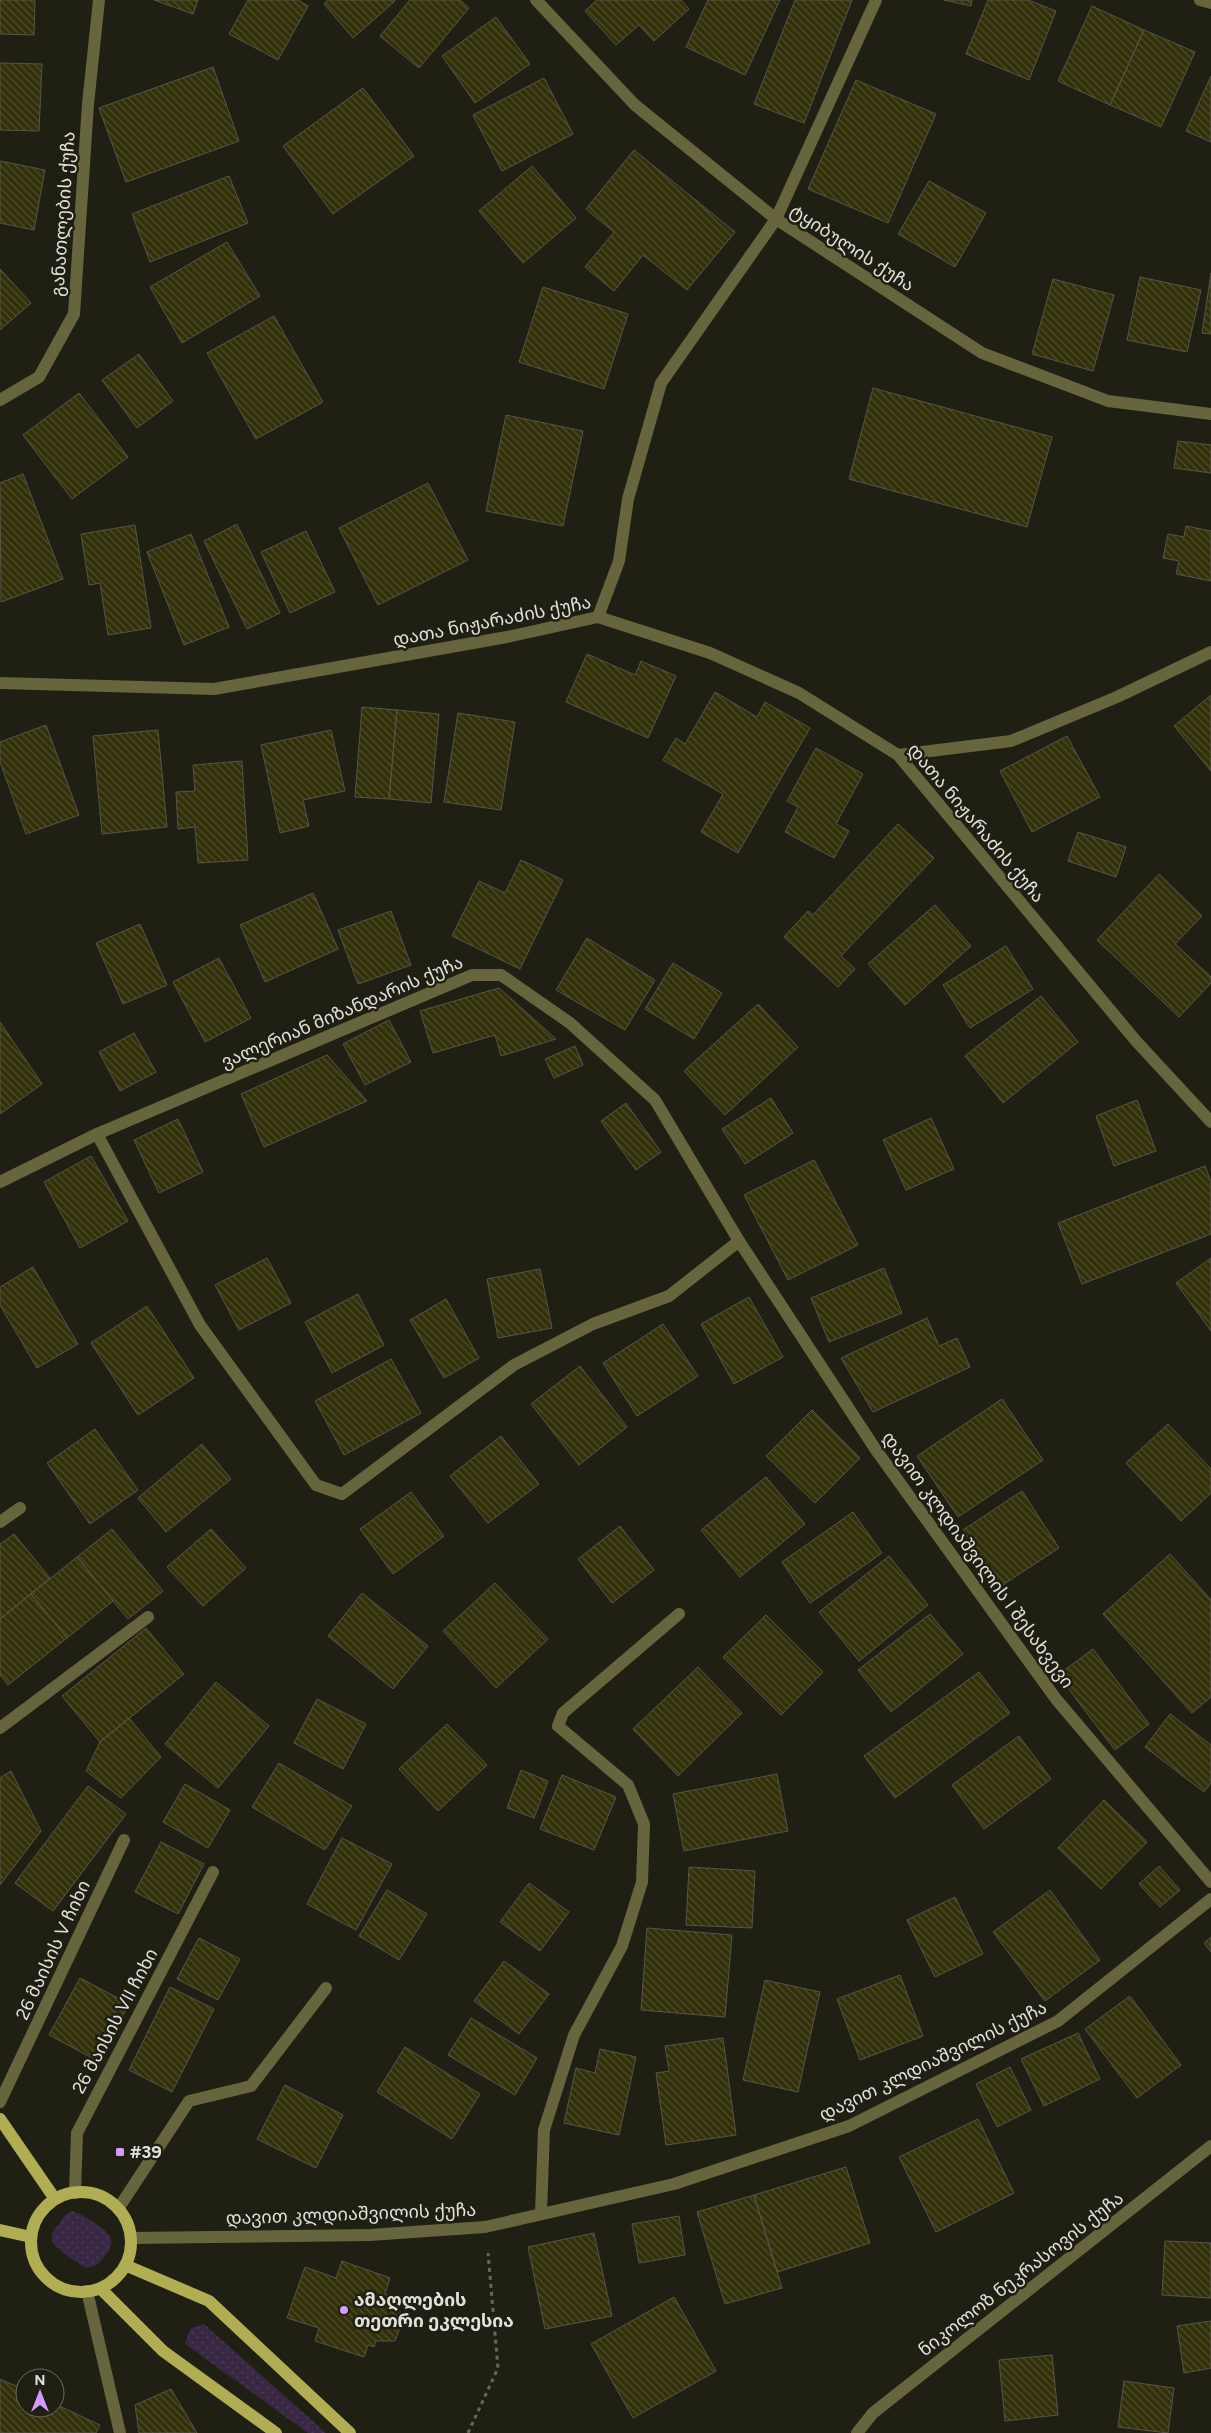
<svg xmlns="http://www.w3.org/2000/svg" width="1211" height="2433" font-family="Figtree,'Noto Sans Georgian',sans-serif">
  <defs>
    <pattern id="green-dots" width="8" height="8" patternUnits="userSpaceOnUse" patternTransform="scale(1.25)"><rect width="8" height="8" fill="#382843"/><path d="M2 2h.1M6 6h.1" fill="none" stroke="#4b3d55" stroke-width="1.8" stroke-linecap="round"/></pattern>
    <pattern id="building-back-hatch" width="6" height="6" patternUnits="userSpaceOnUse" patternTransform="scale(1.25)"><rect width="6" height="6" fill="#32300a"/><path d="M-1 5l2 2M0 0l6 6M5-1l2 2" fill="none" stroke="#4f4e2d"/></pattern>
  </defs>
  <rect width="100%" height="100%" fill="#1f1f13"/>
  <path fill="url(#green-dots)" d="M72 2211C81 2213 88 2219 96 2224 116 2237 116 2244 99 2263 96 2266 89 2268 85 2267 79 2265 53 2246 52 2241 50 2234 55 2229 59 2224 63 2217 65 2214 72 2211Z
    M204 2324 326 2433H308L185 2344 190 2329Z"/>
  <path fill="url(#building-back-hatch)" stroke="#565649" d="M0 0H35L34 35 0 34Z
    M154 0H198L193 14Z
    M248 0H298L308 6 278 60 229 34Z
    M328 0H394L395 1 353 38 324 4Z
    M410 0H460L469 8 419 68 380 36Z
    M597 0H681L689 9 654 41 639 25 616 45 585 11Z
    M708 0H780L745 75 686 47Z
    M795 0H852L804 123 754 104Z
    M944 0H972L971 6Z
    M988 0H1028L1056 11 1029 80 966 54Z
    M1092 6 1144 30 1110 105 1058 81Z
    M496 17 530 64 475 103 442 56Z
    M1144 30 1195 52 1161 127 1110 105Z
    M0 63 42 64 39 131 0 130Z
    M213 67 239 141 126 182 99 108Z
    M1211 76V142L1186 131Z
    M544 78 573 134 502 171 473 115Z
    M856 80 936 114 888 223 808 189Z
    M363 88 414 156 333 214 283 146Z
    M634 150 735 232 687 290 643 255 614 291 585 267 614 232 586 209Z
    M0 161 45 170 34 230 0 223Z
    M532 166 576 218 523 263 479 211Z
    M229 176 248 223 150 262 132 214Z
    M929 181 986 213 955 267 898 234Z
    M227 242 260 296 182 343 150 287Z
    M0 269 31 303 0 330Z
    M1211 273V334L1202 333Z
    M1140 277 1201 290 1187 352 1127 340Z
    M1053 279 1114 295 1093 371 1032 354Z
    M543 287 628 314 604 389 519 362Z
    M274 316 323 402 256 439 207 353Z
    M139 354 173 401 137 428 102 380Z
    M873 388 1052 437 1027 527 849 479Z
    M79 393 128 457 72 499 23 435Z
    M506 415 583 431 563 526 486 511Z
    M1178 441 1211 445V473L1174 468Z
    M23 474 63 579 1 602 0 483Z
    M428 483 468 560 378 605 339 528Z
    M237 524 280 613 247 629 204 541Z
    M135 525 151 628 108 635 100 583 89 585 81 534Z
    M1186 526 1211 531V581L1176 574 1179 561 1163 558 1168 534 1184 537Z
    M306 531 335 592 290 613 261 552Z
    M191 534 229 627 184 645 147 552Z
    M587 654 635 675 641 661 676 676 648 738 566 702Z
    M715 692 757 717 765 702 810 728 738 853 701 832 723 794 663 760 676 738 685 744Z
    M1211 695V771L1174 726Z
    M362 707 397 710 389 799 355 797Z
    M397 710 439 714 431 803 389 799Z
    M458 713 515 722 501 810 444 802Z
    M46 725 79 815 26 834 0 762V742Z
    M158 730 167 827 102 834 93 736Z
    M331 730 345 791 303 800 309 826 280 833 261 745Z
    M1067 736 1100 797 1032 832 1000 771Z
    M816 748 863 774 836 824 849 831 834 858 785 832 798 807 787 801Z
    M242 761 248 860 198 863 195 827 178 829 176 792 195 791 193 765Z
    M898 824 934 858 841 956 855 969 838 987 784 937 808 911 813 915Z
    M1078 832 1126 847 1116 877 1068 861Z
    M521 860 563 880 520 969 452 936 479 881 505 893Z
    M1159 874 1202 916 1175 944 1211 977V983L1179 1017 1097 940Z
    M313 893 338 949 265 982 240 925Z
    M935 905 971 946 905 1005 868 964Z
    M391 911 411 965 358 984 338 930Z
    M140 924 167 985 123 1004 96 943Z
    M587 938 655 980 625 1030 556 990Z
    M1006 946 1033 989 970 1028 943 985Z
    M219 958 251 1018 205 1042 173 982Z
    M673 963 722 993 694 1039 645 1009Z
    M499 988 556 1039 501 1056 495 1035 433 1053 420 1011Z
    M1041 996 1078 1042 1003 1103 965 1056Z
    M758 1004 798 1047 725 1115 684 1071Z
    M389 1020 411 1062 365 1085 343 1044Z
    M0 1022 42 1084 0 1114Z
    M134 1033 156 1072 120 1091 99 1052Z
    M575 1046 583 1065 554 1078 545 1059Z
    M327 1055 367 1101 264 1147 241 1094Z
    M771 1098 793 1133 745 1164 722 1129Z
    M1137 1100 1156 1151 1114 1166 1096 1116Z
    M626 1103 661 1152 636 1170 601 1121Z
    M931 1118 954 1169 906 1190 883 1140Z
    M178 1119 203 1172 159 1193 134 1140Z
    M91 1156 128 1221 80 1248 44 1182Z
    M814 1160 858 1245 788 1280 744 1195Z
    M1205 1166 1211 1182V1234L1082 1284 1058 1223Z
    M267 1258 291 1303 239 1330 215 1285Z
    M1211 1258V1331L1176 1283Z
    M33 1267 78 1344 37 1368 0 1305V1287Z
    M884 1268 902 1313 829 1342 811 1298Z
    M540 1269 552 1328 498 1338 487 1279Z
    M358 1294 384 1345 332 1373 305 1322Z
    M749 1297 783 1357 734 1384 701 1324Z
    M446 1299 479 1358 444 1378 410 1320Z
    M147 1306 194 1378 138 1415 91 1343Z
    M927 1318 939 1346 957 1338 970 1367 873 1412 841 1358Z
    M663 1324 698 1376 637 1416 603 1363Z
    M391 1359 421 1413 344 1455 315 1401Z
    M580 1366 627 1427 579 1465 531 1404Z
    M1002 1399 1043 1460 958 1517 917 1456Z
    M812 1410 860 1458 815 1503 766 1456Z
    M1168 1424 1211 1469V1493L1181 1521 1126 1463Z
    M95 1429 138 1490 90 1524 47 1463Z
    M501 1436 539 1484 488 1523 450 1476Z
    M202 1444 231 1479 166 1532 138 1498Z
    M766 1477 805 1524 740 1577 701 1530Z
    M1022 1491 1059 1548 1001 1586 963 1530Z
    M411 1492 444 1536 393 1574 360 1529Z
    M853 1512 882 1553 810 1603 782 1562Z
    M620 1526 654 1570 612 1603 578 1559Z
    M112 1529 163 1591 128 1619 77 1557Z
    M211 1529 246 1568 203 1606 167 1567Z
    M14 1534 50 1578 0 1619V1544Z
    M1170 1554 1211 1600V1697L1192 1713 1103 1614Z
    M889 1556 928 1605 859 1661 819 1612Z
    M77 1557 113 1601 67 1638 31 1594Z
    M495 1583 548 1639 496 1688 443 1631Z
    M362 1593 428 1646 393 1689 328 1636Z
    M31 1594 67 1638 8 1685 0 1675V1619Z
    M930 1614 963 1654 891 1712 858 1670Z
    M766 1615 823 1672 781 1715 723 1657Z
    M146 1628 184 1674 100 1742 62 1696Z
    M1093 1649 1149 1724 1115 1750 1058 1675Z
    M698 1667 742 1713 678 1776 633 1729Z
    M979 1672 1010 1713 895 1798 864 1756Z
    M216 1682 269 1726 218 1788 165 1744Z
    M317 1699 366 1724 343 1769 294 1743Z
    M1170 1714 1211 1745V1783L1204 1792 1145 1747Z
    M129 1718 161 1757 121 1798 86 1771 100 1742Z
    M447 1724 487 1765 438 1811 399 1769Z
    M1019 1736 1051 1779 984 1829 952 1785Z
    M279 1763 352 1806 325 1850 252 1807Z
    M521 1770 548 1781 534 1818 507 1808Z
    M11 1771 41 1831 0 1885V1778Z
    M777 1774 788 1831 684 1851 673 1794Z
    M562 1775 616 1797 594 1850 540 1829Z
    M185 1784 230 1810 208 1848 163 1822Z
    M88 1786 126 1814 53 1911 15 1883Z
    M1104 1800 1147 1842 1101 1889 1058 1848Z
    M342 1838 392 1864 356 1930 307 1904Z
    M161 1842 204 1864 178 1914 135 1892Z
    M1159 1866 1180 1890 1160 1907 1139 1884Z
    M689 1867 755 1871 752 1928 686 1925Z
    M529 1883 569 1912 540 1951 500 1922Z
    M387 1890 427 1914 399 1960 359 1936Z
    M1050 1890 1100 1960 1045 2001 993 1932Z
    M955 1897 983 1954 935 1977 907 1920Z
    M647 1928 732 1935 725 2017 641 2010Z
    M1211 1937V1952L1204 1943Z
    M199 1938 240 1959 218 2000 177 1979Z
    M504 1961 549 1994 519 2034 474 2001Z
    M900 1975 923 2036 860 2060 837 1999Z
    M80 1978 129 2004 98 2061 49 2035Z
    M765 1980 820 1992 798 2092 743 2080Z
    M170 1987 214 2009 172 2092 129 2070Z
    M1130 1996 1181 2065 1137 2098 1085 2029Z
    M471 2018 537 2058 515 2095 448 2055Z
    M1078 2033 1100 2079 1044 2106 1021 2059Z
    M723 2038 736 2135 666 2145 656 2073 669 2071 665 2046Z
    M405 2047 480 2094 452 2139 377 2092Z
    M600 2049 636 2057 619 2135 564 2123 576 2068 595 2073Z
    M1010 2067 1031 2110 997 2127 976 2084Z
    M285 2085 343 2115 316 2168 257 2139Z
    M978 2119 1014 2193 936 2232 899 2157Z
    M846 2167 870 2243 777 2272 754 2195Z
    M754 2195 782 2288 725 2304 697 2212Z
    M679 2216 685 2255 639 2263 632 2224Z
    M594 2233 612 2316 545 2329 528 2247Z
    M1165 2241 1211 2243V2298L1162 2295Z
    M342 2261 390 2278 385 2294 391 2296 388 2302 394 2304 404 2317 395 2341H376L374 2347 368 2345 364 2357 315 2341 319 2328 287 2318 305 2267 336 2278Z
    M674 2297 716 2371 633 2418 591 2344Z
    M1211 2321V2368L1184 2373 1177 2326Z
    M1052 2355 1058 2415 1005 2421 999 2360Z
    M0 2379 25 2390V2408H55V2404L100 2425 96 2433H0Z
    M1124 2381 1174 2388 1168 2433 1118 2427Z
    M171 2389 197 2433H139L135 2405Z"/>
  <g fill="none" stroke-linecap="round" stroke-linejoin="round">
    <path stroke="#67675d" stroke-width="3" stroke-dasharray="4 4" stroke-linecap="butt" d="M468 2433 498 2368 488 2253"/>
    <path stroke="#66653d" stroke-width="12" d="M536 0 635 105 776 219 982 353 1108 401 1211 414
      M1200 0 1211 3
      M0 400 39 377 74 314 88 104 99 0
      M598 617 619 561 628 499 661 383 776 219 876 0
      M0 683 214 689 507 637 598 617 710 653 799 693 898 755 1136 1041 1211 1122
      M898 755 1011 741 1117 697 1211 652
      M97 1134 200 1325 316 1485 342 1494 514 1365 593 1324 669 1296 739 1241
      M0 1182 97 1134 472 975H501L570 1023 655 1100 739 1241 876 1450 1056 1699 1211 1882
      M0 1522 20 1508
      M0 1728 148 1617
      M0 2102 124 1840
      M75 2193 77 2133 213 1872
      M118 2209 189 2101 251 2086 326 1988
      M541 2213 544 2130 574 2035 622 1946 642 1882 644 1824 628 1785 558 1726 563 1713 679 1614
      M131 2238 370 2235 485 2227 674 2184 849 2126 1058 2021 1211 1899
      M87 2291 120 2433
      M857 2433 873 2413 1211 2146"/>
    <path stroke="#b0ad55" stroke-width="12" d="M0 2119 55 2199
      M31 2242a50 50 0 1 1 100 0a50 50 0 1 1-100 0Z
      M0 2230 31 2237
      M125 2265 209 2301 350 2433
      M100 2288 163 2351 276 2433"/>
  </g>
  <g fill="#d59cfb" stroke="#1f1f13" stroke-width="2">
    <rect x="115" y="2147" width="10" height="10" rx="2.5"/>
    <circle cx="344" cy="2310" r="5"/>
  </g>
  <g text-anchor="middle" dominant-baseline="central" stroke-width="5" stroke-linejoin="round" paint-order="stroke">
    <g font-size="18" fill="#e1e1d9" stroke="#1f1f13">
      <text transform="translate(63 214) rotate(-86)">განათლების ქუჩა</text>
      <text transform="translate(852 248) rotate(33)">ტყიბულის ქუჩა</text>
      <text transform="translate(492 621) rotate(-11)">დათა ნიჟარაძის ქუჩა</text>
      <text transform="translate(976 823) rotate(50)">დათა ნიჟარაძის ქუჩა</text>
      <text transform="translate(342 1012) rotate(-23)">ვალერიან მიზანდარის ქუჩა</text>
      <text transform="translate(978 1560) rotate(54)">დავით კლდიაშვილის I შესახვევი</text>
      <text transform="translate(53 1950) rotate(-65)">26 მაისის V ჩიხი</text>
      <text transform="translate(115 2021) rotate(-62)">26 მაისის VII ჩიხი</text>
      <text transform="translate(933 2061) rotate(-26)">დავით კლდიაშვილის ქუჩა</text>
      <text transform="translate(351 2214) rotate(-2)">დავით კლდიაშვილის ქუჩა</text>
      <text transform="translate(1021 2274) rotate(-38)">ნიკოლოზ ნეკრასოვის ქუჩა</text>
    </g>
    <g font-size="18" font-weight="bold" fill="#e1e1d9" stroke="#1f1f13" text-anchor="start">
      <text x="130" y="2152">#39</text>
      <text x="354" y="2300">ამაღლების<tspan x="354" dy="21">თეთრი ეკლესია</tspan></text>
    </g>
  </g>
  <g transform="translate(40 2393)"><circle r="24" fill="#1f1f13" stroke="#6d6d62"/>
  <path d="M0-4L9 19L0 12L-9 19Z" fill="#d59cfb"/>
  <text y="-8" font-size="14" font-weight="bold" text-anchor="middle" fill="#e1e1d9">N</text>
  </g>
</svg>
